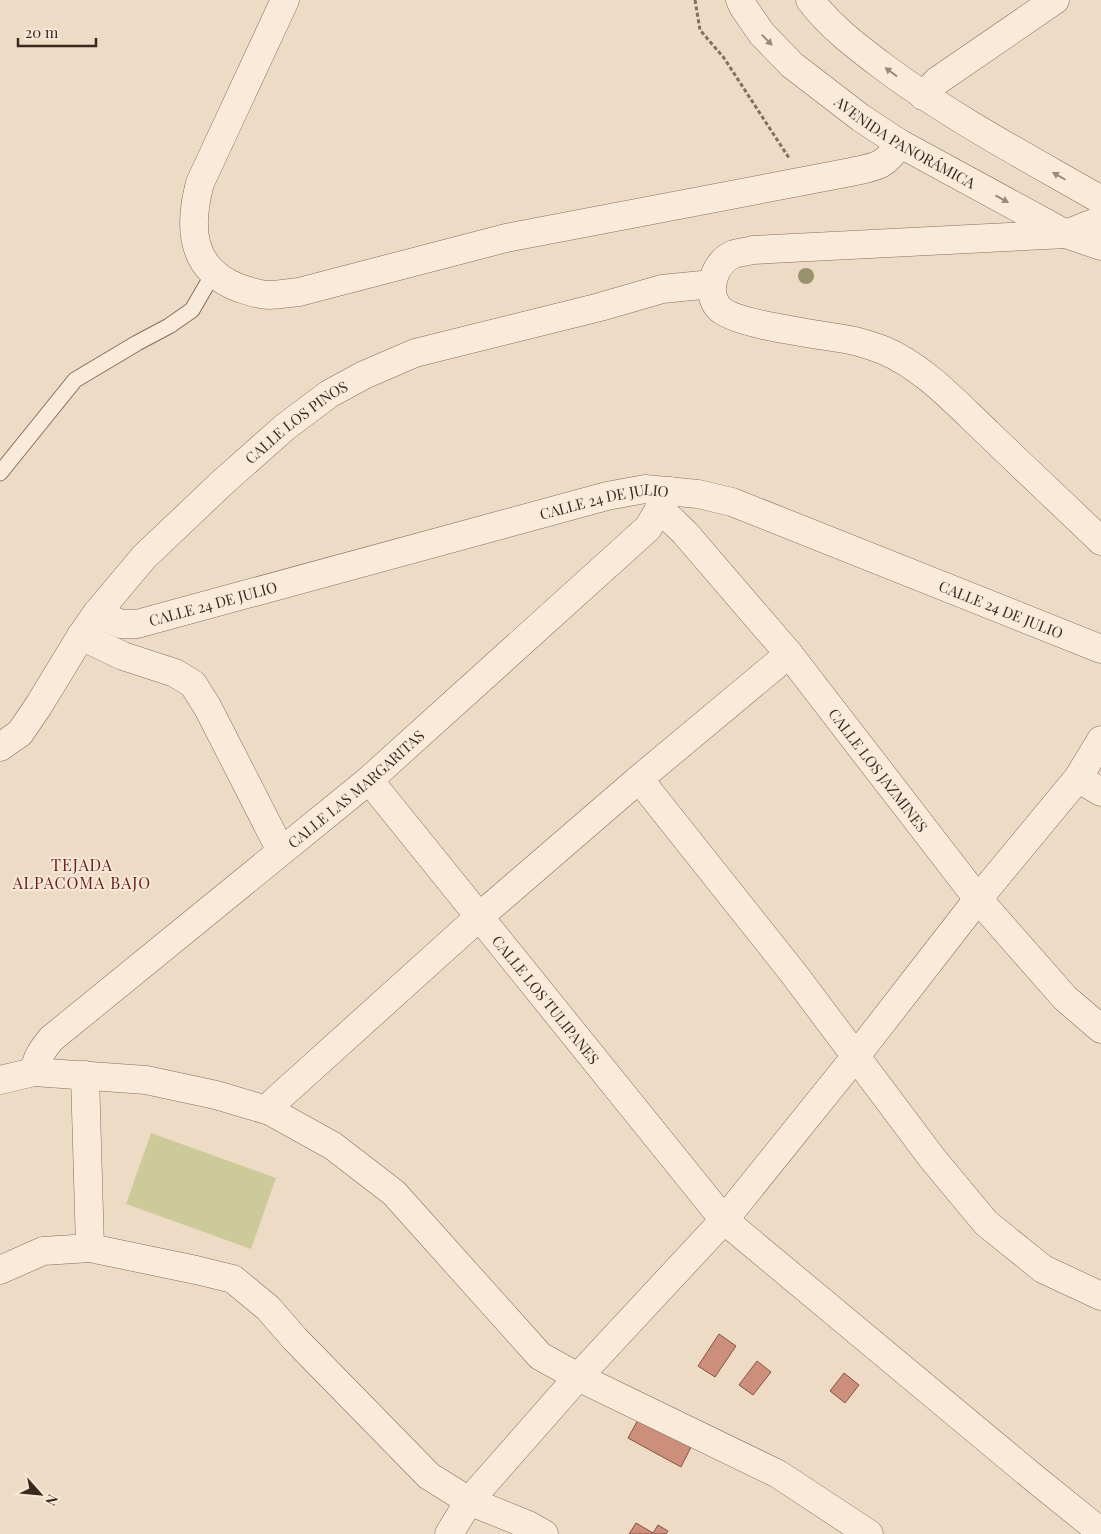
<svg xmlns="http://www.w3.org/2000/svg" width="1101" height="1534" font-family="'Playfair Display',serif">
  <rect width="100%" height="100%" fill="#eedbc6"/>
  <path fill="#cdca9a" d="M151 1133 276 1178 251 1249 126 1204Z"/>
  <path fill="#cc8f7c" stroke="#895141" d="M719 1334 736 1346 715 1377 698 1366Z
    M757 1361 771 1372 753 1395 739 1385Z
    M844 1373 859 1385 845 1403 830 1391Z
    M639 1418 691 1447 681 1467 628 1438Z
    M636 1523 653 1533 658 1525 668 1531 666 1534H629Z"/>
  <g fill="none" stroke-linecap="round" stroke-linejoin="round">
    <g stroke="#8a6c5c" stroke-width="17">
      <path id="lane" d="M0 473 75 380 137 343 169 326 192 310 213 274"/>
    </g>
    <g stroke="#8a6c5c" stroke-width="29">
      <g id="street">
        <path d="M285 0 200 183C188 228 190 269 239 288 249 291 258 295 269 295 279 295 289 293 299 292L506 238 851 172C875 167 887 166 899 143"/>
        <path id="s1" d="M740 0 744 8 762 34 792 65 861 118 899 143 1066 234 1101 246"/>
        <path d="M810 0C832 29 860 49 889 71 956 120 1030 159 1101 200"/>
        <path d="M923 96 937 81 1055 0"/>
        <path d="M1101 220 1066 234 753 250C747 252 740 252 734 254 715 261 704 292 719 308 734 325 824 335 850 340 861 342 872 346 883 350 924 367 957 404 989 434 1026 470 1064 505 1101 541"/>
        <path id="s2" d="M659 508 685 533 789 654 978 899 1065 998 1101 1029"/>
        <path id="s3" d="M97 613 121 624H137L607 496 645 489 698 494 732 502 1101 649"/>
        <path d="M81 636 123 656 175 673 193 684 208 708 281 851"/>
        <path id="s4" d="M0 747 20 733 39 705 81 636 97 613 144 557 223 482 285 427 329 394 364 375 415 353 600 307 662 289 712 284"/>
        <path d="M1078 778 1101 792"/>
        <path d="M639 779 794 974 932 1158 986 1223 1043 1269 1101 1296"/>
        <path id="s5" d="M369 780 724 1220 1034 1478 1101 1532"/>
        <path id="s6" d="M34 1072C36 1059 42 1050 51 1039L369 780 648 528 670 491"/>
        <path d="M85 1075 90 1248"/>
        <path d="M0 1080 34 1072 146 1080 216 1095 270 1111 333 1146 394 1193 540 1356 578 1377 778 1474 869 1534"/>
        <path d="M270 1111 274 1102 479 917 639 779 789 654"/>
        <path d="M0 1270 43 1251 90 1248 196 1270 233 1279 268 1308 295 1339 429 1476 469 1501 528 1525 544 1534"/>
        <path d="M449 1534 469 1501 578 1377 724 1220 856 1056 978 899 1078 778 1101 740"/>
      </g>
    </g>
    <path stroke="#8a6c5c" stroke-width="3" stroke-dasharray="4 2.5" stroke-linecap="butt" d="M695 0 700 30 724 58 789 158"/>
    <use href="#lane" stroke="#f9eada" stroke-width="15"/>
    <use href="#street" stroke="#f9eada" stroke-width="28"/>
  </g>
  <circle fill="#99926e" cx="806" cy="276" r="8"/>
  <defs><path id="oneway-solid" d="M-6-.8H1V-3.2L6.5 0L1 3.2V.8H-6Z" transform="scale(1.25)"/></defs>
  <g fill="#9a897c">
    <use href="#oneway-solid" transform="translate(767 40) rotate(46)"/>
    <use href="#oneway-solid" transform="translate(891 72) rotate(-144)"/>
    <use href="#oneway-solid" transform="translate(1059 176) rotate(-150)"/>
    <use href="#oneway-solid" transform="translate(1002 199) rotate(29)"/>
  </g>
  <g text-anchor="middle" dominant-baseline="central" stroke-width="4" stroke-linejoin="round" paint-order="stroke">
    <g font-size="15" fill="#3a281f" stroke="#f6e7d6">
      <text stroke="none"><textPath href="#s1" startOffset="221">AVENIDA PANORÁMICA</textPath></text>
      <text stroke="none"><textPath href="#s4" startOffset="444">CALLE LOS PINOS</textPath></text>
      <text stroke="none"><textPath href="#s3" startOffset="526">CALLE 24 DE JULIO</textPath></text>
      <text stroke="none"><textPath href="#s3" startOffset="121">CALLE 24 DE JULIO</textPath></text>
      <text stroke="none"><textPath href="#s3" startOffset="946">CALLE 24 DE JULIO</textPath></text>
      <text stroke="none"><textPath href="#s2" startOffset="342">CALLE LOS JAZMINES</textPath></text>
      <text stroke="none"><textPath href="#s6" startOffset="432">CALLE LAS MARGARITAS</textPath></text>
      <text stroke="none"><textPath href="#s5" startOffset="282">CALLE LOS TULIPANES</textPath></text>
    </g>
    <g font-size="16" letter-spacing="1" fill="#67211f" stroke="#f6e7d6">
      <text x="82" y="864">TEJADA<tspan x="82" dy="18">ALPACOMA BAJO</tspan></text>
    </g>
  </g>
  <g transform="translate(40 1494) rotate(117)" stroke="#f6e7d6" stroke-width="4" paint-order="stroke">
  <path d="M0-4L9 19L0 12L-9 19Z" fill="#3a281f"/>
  <text y="-8" font-size="14" font-weight="bold" text-anchor="middle" fill="#3a281f">N</text>
  </g>
  <path d="M18 38v8h78v-8" fill="none" stroke="#3a281f" stroke-width="2.5"/>
  <text x="25" y="38" font-size="15" fill="#3a281f" stroke="#f6e7d6" stroke-width="4" paint-order="stroke">20 m</text>
</svg>
